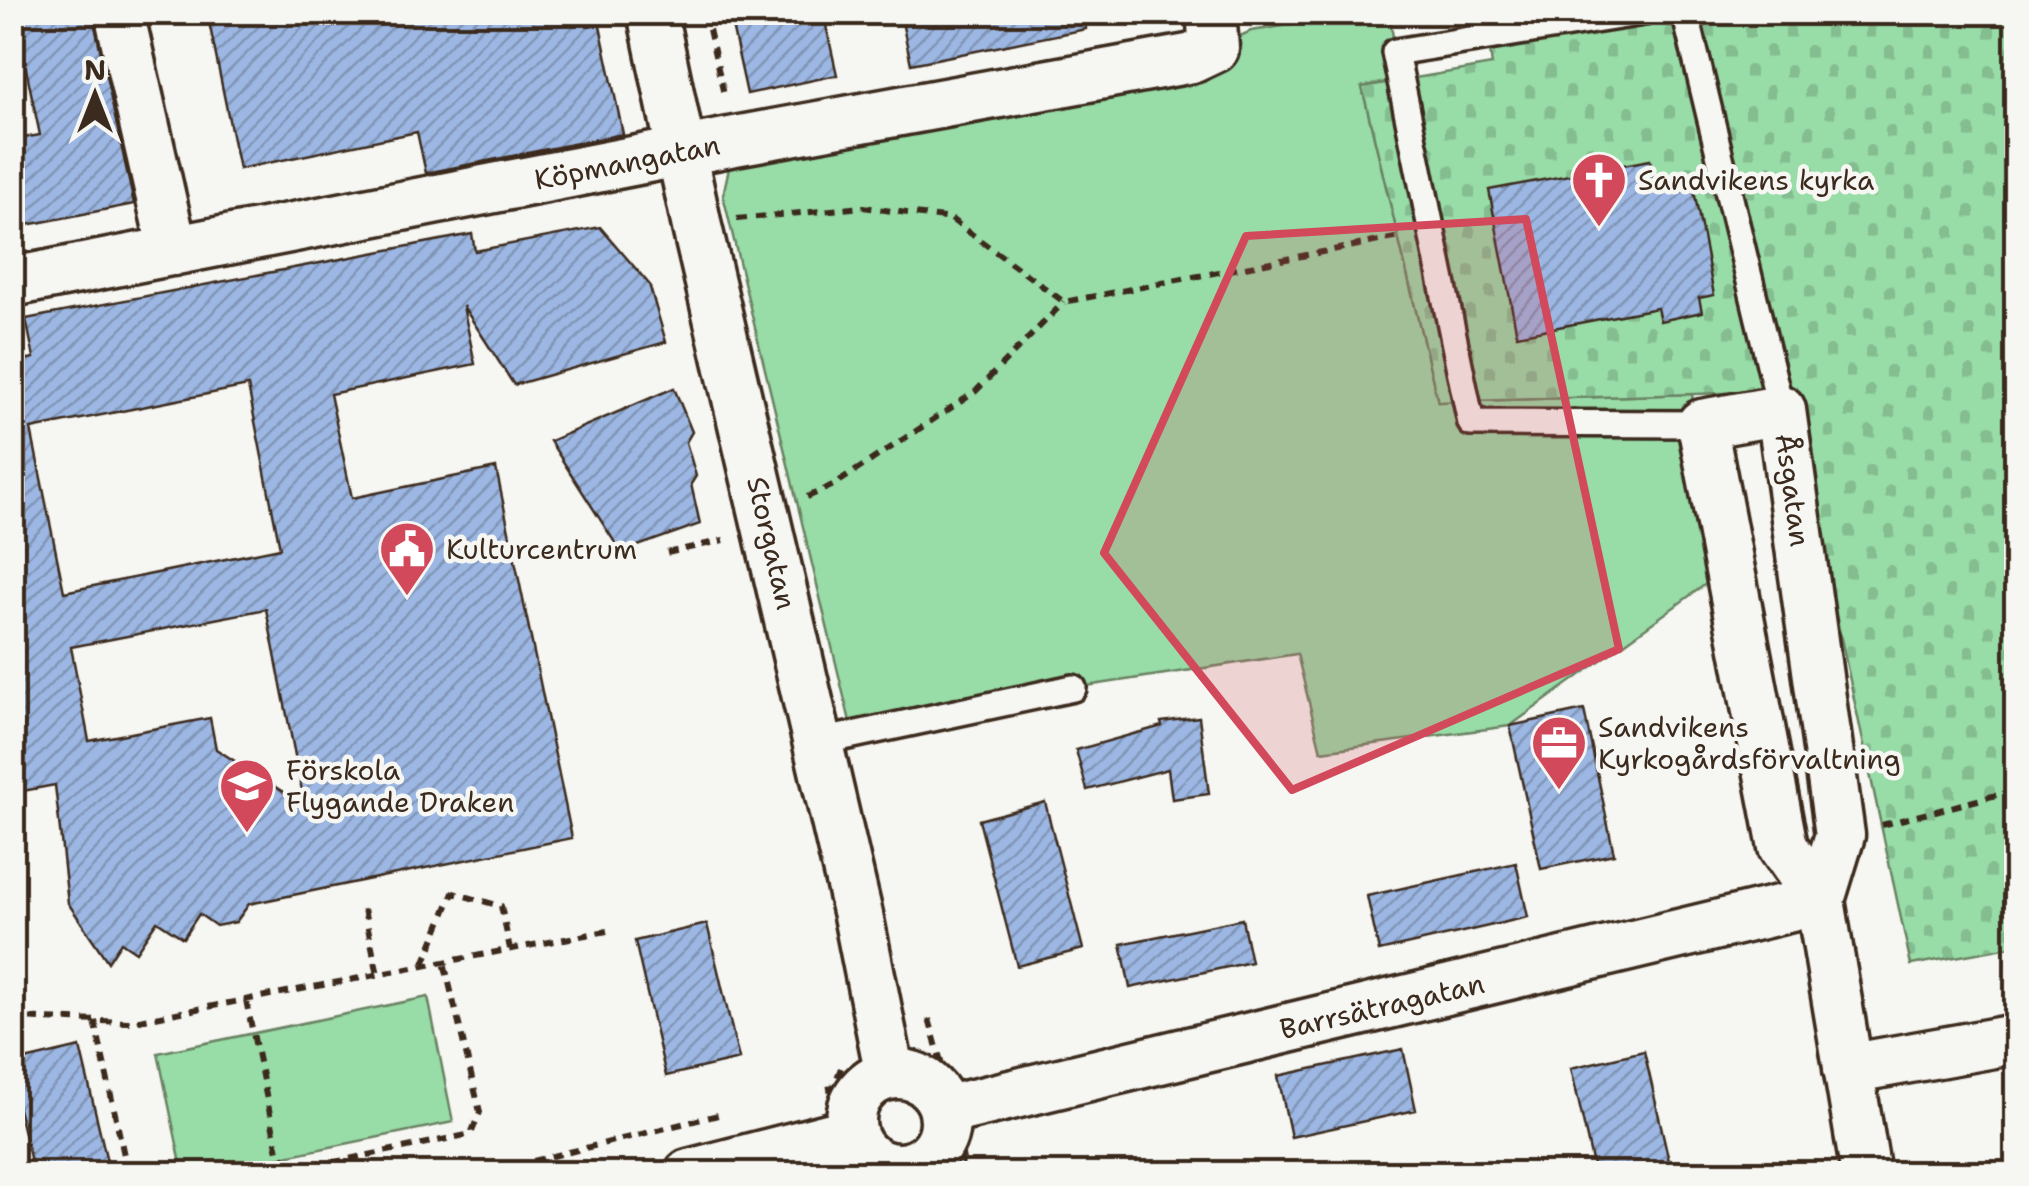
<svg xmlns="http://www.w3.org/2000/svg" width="2029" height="1186" font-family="'Shantell Sans',sans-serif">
  <defs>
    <pattern id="cemetery-stones" width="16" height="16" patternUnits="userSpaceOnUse" patternTransform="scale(2.5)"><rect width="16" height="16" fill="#98dca8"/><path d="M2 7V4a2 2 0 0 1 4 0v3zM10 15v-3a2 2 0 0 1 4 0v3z" fill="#84bd90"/></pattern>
    <pattern id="building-hatch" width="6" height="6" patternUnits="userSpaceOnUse" patternTransform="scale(2.5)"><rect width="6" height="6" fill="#9cb7e3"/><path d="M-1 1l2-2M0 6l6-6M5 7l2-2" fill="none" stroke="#8095b7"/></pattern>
  </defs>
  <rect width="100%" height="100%" fill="#f6f6f2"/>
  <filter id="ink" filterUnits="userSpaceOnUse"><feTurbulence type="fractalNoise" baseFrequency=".01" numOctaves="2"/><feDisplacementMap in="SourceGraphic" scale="20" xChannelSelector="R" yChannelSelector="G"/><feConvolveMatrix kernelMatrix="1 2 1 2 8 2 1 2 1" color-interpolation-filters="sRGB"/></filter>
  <g filter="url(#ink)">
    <path fill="#98dca8" stroke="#6a8363" stroke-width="2.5" d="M1369 13H1389L1400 79 1362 87 1438 402 1692 394 1717 576 1510 726 1321 751 1297 654 1073 688 853 734 723 195 735 141 1214 48 1251 31Z
      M428 997 453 1122 203 1173H183L158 1053Z"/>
    <path fill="url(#cemetery-stones)" stroke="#6a8363" stroke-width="2.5" d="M1485 13H2016V946L1911 965 1788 391 1438 402 1362 87 1492 65Z"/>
    <path fill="url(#building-hatch)" stroke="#3b2a1e" stroke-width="2.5" fill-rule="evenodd" d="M14 12H92L134 204 12 228V140L40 135Z
      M207 12H597L623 134 426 173 417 132 239 169Z
      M729 12H823L837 75 747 94Z
      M900 12H1085L1086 29 911 64Z
      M1650 160 1656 188 1692 180 1714 295 1699 298 1702 312 1660 321 1657 308 1517 335 1489 190Z
      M600 227 649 284 666 342 514 385 463 306 475 364 330 394 352 498 496 468 572 838 249 904 236 922 216 926 199 914 183 938 157 921 136 952 121 942 108 962 68 903 55 785 12 793V362L34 358 26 319 472 234 475 251ZM248 386 280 548 64 592 31 429ZM266 609 305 806 216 749 210 718 89 741 71 647Z
      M674 388 692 432 686 442 696 476 691 484 700 524 621 552 550 441Z
      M1584 710 1614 854 1541 869 1510 726Z
      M1199 717 1209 794 1172 799 1168 769 1087 790 1076 750 1162 726 1161 722Z
      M1045 802 1083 949 1017 966 979 820Z
      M1516 863 1528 917 1379 951 1367 896Z
      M1242 919 1251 962 1130 988 1121 944Z
      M707 924 739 1059 666 1076 635 941Z
      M80 1047 110 1174H34L12 1084V1063Z
      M1403 1049 1416 1110 1291 1137 1278 1076Z
      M1644 1051 1672 1174H1595L1571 1068Z"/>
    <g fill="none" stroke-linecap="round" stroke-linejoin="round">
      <g stroke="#3b2a1e" stroke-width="32">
        <path id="lane" d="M1644 12 1395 52 1471 423 1702 424
          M1685 12 1781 410
          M820 742 1073 688"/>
      </g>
      <g stroke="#3b2a1e" stroke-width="55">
        <path id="street" d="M119 12 173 251
          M652 12 697 227 858 915 890 1075
          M12 282 735 141 1193 58 1214 48 1211 12
          M1820 900 1783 847 1702 424 1781 410 1840 835 1820 900 1866 1174
          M1848 1069 2016 1039
          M851 1121a47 47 0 1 1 94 0a47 47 0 1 1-94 0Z
          M944 1111 1820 900
          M689 1174 852 1132"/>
      </g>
      <path stroke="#3b2a1e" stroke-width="6" stroke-dasharray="10 8" stroke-linecap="butt" d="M705 12 725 99
        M737 219 863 207 951 219 1064 302 1400 237
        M807 497 834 485 975 392 1064 302
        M667 553 724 540
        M1882 825 2016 790
        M364 909 378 975
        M424 964 453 893 501 906 510 949
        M246 1000 278 1152 291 1165 305 1168 471 1134 480 1112 444 962
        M12 1018 129 1022 607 931
        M929 1019 943 1069
        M95 1021 128 1174
        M827 1089 833 1088 841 1068
        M961 1150 966 1174
        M481 1174 722 1114
        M908 1174 964 1161"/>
      <use href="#lane" stroke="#f6f6f2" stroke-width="25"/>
      <use href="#street" stroke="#f6f6f2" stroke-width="48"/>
    </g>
  </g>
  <path fill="#d1495b" fill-opacity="0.2" stroke="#d1495b" stroke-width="8" stroke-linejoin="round" d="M1526 219 1619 649 1292 790 1104 553 1246 236Z"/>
  <defs>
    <g id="church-pin" transform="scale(2.875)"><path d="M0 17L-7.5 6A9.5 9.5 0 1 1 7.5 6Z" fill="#d1495b" stroke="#f6f6f2"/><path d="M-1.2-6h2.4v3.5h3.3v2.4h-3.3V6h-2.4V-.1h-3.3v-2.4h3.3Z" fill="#fff"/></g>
    <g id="civic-pin" transform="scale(2.875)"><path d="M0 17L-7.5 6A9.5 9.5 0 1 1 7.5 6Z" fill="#d1495b" stroke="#f6f6f2"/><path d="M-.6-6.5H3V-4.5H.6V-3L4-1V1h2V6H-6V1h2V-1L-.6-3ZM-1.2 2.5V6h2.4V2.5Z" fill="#fff"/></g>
    <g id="office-pin" transform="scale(2.875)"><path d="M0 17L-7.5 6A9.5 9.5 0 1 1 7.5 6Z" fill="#d1495b" stroke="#f6f6f2"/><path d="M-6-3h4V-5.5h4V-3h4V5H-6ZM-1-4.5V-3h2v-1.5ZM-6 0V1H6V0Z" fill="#fff"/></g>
    <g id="school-pin" transform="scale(2.875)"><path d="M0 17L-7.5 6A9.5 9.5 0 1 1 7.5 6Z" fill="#d1495b" stroke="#f6f6f2"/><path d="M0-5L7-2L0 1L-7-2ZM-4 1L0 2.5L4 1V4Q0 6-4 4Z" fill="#fff"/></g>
  </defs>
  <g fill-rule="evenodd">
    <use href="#church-pin" x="1599" y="180"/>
    <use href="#civic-pin" x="407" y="549"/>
    <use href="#office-pin" x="1559" y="743"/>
    <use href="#school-pin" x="247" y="786"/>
  </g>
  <g text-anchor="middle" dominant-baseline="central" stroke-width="9" stroke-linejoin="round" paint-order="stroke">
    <g font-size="28" fill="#3b2a1e" stroke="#f6f6f2">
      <text transform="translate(627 162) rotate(-11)">Köpmangatan</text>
      <text transform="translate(1793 490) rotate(82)">Åsgatan</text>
      <text transform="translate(772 543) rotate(77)">Storgatan</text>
      <text transform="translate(1382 1006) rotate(-13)">Barrsätragatan</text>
    </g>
    <g font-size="28" fill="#3b2a1e" stroke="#f6f6f2" text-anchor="start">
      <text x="1638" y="180">Sandvikens kyrka</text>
      <text x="446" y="549">Kulturcentrum</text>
      <text x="1598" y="727">Sandvikens<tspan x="1598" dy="32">Kyrkogårdsförvaltning</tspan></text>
      <text x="286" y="770">Förskola<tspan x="286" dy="32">Flygande Draken</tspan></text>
    </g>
  </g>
  <rect width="2029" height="1186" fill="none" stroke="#f6f6f2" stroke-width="50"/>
  <rect x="25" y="25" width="1979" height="1136" fill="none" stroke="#3b2a1e" stroke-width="4" filter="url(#ink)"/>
  <g transform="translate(95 95)" stroke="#f6f6f2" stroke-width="8" paint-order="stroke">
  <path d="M0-8L18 38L0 25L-18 38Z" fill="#3b2a1e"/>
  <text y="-15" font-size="28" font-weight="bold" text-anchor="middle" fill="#3b2a1e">N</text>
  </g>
</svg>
